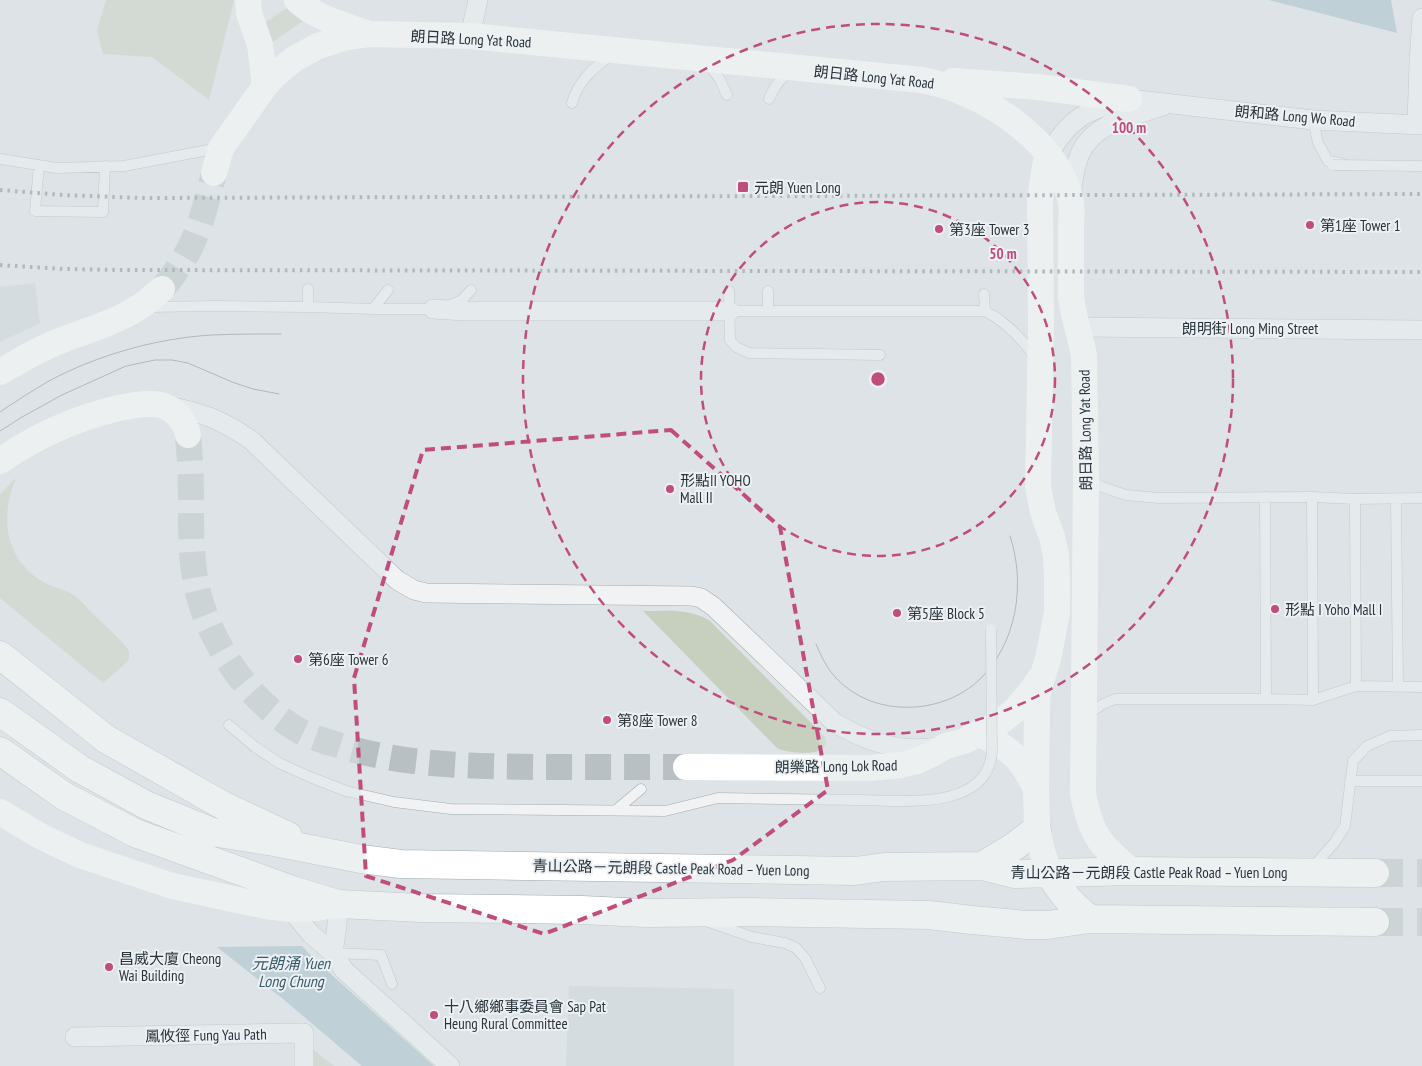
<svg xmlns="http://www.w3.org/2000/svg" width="1422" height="1066" font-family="'PT Sans Narrow','Noto Sans TC',sans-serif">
  <rect width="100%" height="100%" fill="#dde3e6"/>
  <path fill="#ccd2d7" d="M35 283 40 323 0 342V287Z
    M569 986 734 989V1066H566Z"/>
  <path fill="#c7cfbf" d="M106 0H234L209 100 152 57 103 54 97 30Z
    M287 8 303 21 271 43 264 23Z
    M16 478C0 516 4 556 40 580 50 587 62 588 72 594 80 599 87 608 94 615 105 626 121 639 129 651V659L127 662 103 683 0 598V494Z
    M643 611C666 611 690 608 710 621L825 737C826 741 827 745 823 748 816 756 786 753 777 748Z
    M310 1047 334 1066H311Z"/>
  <path fill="#9cb8c3" d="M1269 0H1391L1397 33Z
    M302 946 315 960 434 1066H362L283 999 217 947Z"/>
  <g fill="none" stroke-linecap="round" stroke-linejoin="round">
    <path stroke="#b9c0c4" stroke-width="26" stroke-dasharray="26 13" stroke-linecap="butt" d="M162 289C195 251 202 220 214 173
      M188 435C190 458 191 480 191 503 191 536 191 569 200 600 216 652 251 702 298 730 312 738 329 742 344 747 409 766 472 766 539 767 588 767 637 767 686 767"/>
    <path stroke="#b9c0c4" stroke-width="28" stroke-dasharray="28 14" stroke-linecap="butt" d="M1375 873H1422
      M1375 922H1422"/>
    <g stroke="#a3abaf" stroke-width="11">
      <path id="lane" d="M708 64 719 78 727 95
        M769 99C774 87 780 77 792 71
        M572 103C578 81 594 67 612 55
        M1313 120 1318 143 1328 161 1341 163
        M0 159 57 168 124 166 219 148
        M39 165 35 211 103 212 105 166
        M308 289V307
        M729 291 730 340 736 347 749 353 880 355
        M768 291V311
        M984 294 985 311
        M148 307 217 306 308 307 373 309H433L450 305 462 300 471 290
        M373 309 388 290
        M730 311H985C1005 321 1022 339 1035 357
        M1087 479 1102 487 1126 495 1159 498 1312 497 1355 499 1422 498
        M1265 497 1266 699
        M1312 497 1313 700
        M1355 499 1356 686
        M1396 499 1398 687
        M1087 715 1103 704 1115 699H1266L1313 700 1356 686 1422 687
        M229 725 255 747 279 763 310 777 346 791 394 802 451 809 665 811 718 798 858 800
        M1350 781H1422
        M616 810 641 789
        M1312 868 1335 842 1345 826 1353 761 1367 746 1390 736 1422 735
        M706 921 752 937 785 943 796 948 805 958 820 988
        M333 953 381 955 392 984"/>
    </g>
    <g stroke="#a3abaf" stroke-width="20">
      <path id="street" d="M470 36 478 0
        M1417 124 1419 62 1422 18
        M1049 155C1069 117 1089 109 1129 99L1313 120 1422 125
        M1071 196C1073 182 1074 167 1080 154 1094 122 1133 116 1163 106
        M433 309 466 311H730
        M1078 327 1422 330
        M167 406C202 412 222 420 251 440L397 580 414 590 426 593 692 596 701 598 714 607 835 723C867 742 900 753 937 747
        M290 909 311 934 333 953 344 970 450 1066
        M333 953 337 925 338 904
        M75 1037 304 1033V1066"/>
    </g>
    <g stroke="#9eaab0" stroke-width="29">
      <path id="primary" d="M0 655 106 739 224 806 288 836
        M0 712 80 769 146 805 212 832 274 842 361 859 401 864 855 871 884 867 982 866 1014 874 1132 871 1375 873
        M0 751 64 796 135 833 292 890 338 904 421 908 582 910 646 913 746 912 929 915 972 920 1027 925H1048L1090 919 1375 922
        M982 866 1015 846 1037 829
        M1050 874C1061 893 1072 905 1090 919"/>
    </g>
    <use href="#lane" stroke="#f0f2f4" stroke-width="10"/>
    <use href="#street" stroke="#f0f2f4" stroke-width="19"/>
    <path stroke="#fff" stroke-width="26" d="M248 0 249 13 260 45 265 86
      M297 0C315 18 343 24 366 33
      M953 81 1038 87 1129 99
      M1049 155 1045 166 1040 200 1041 326 1038 487 1043 512 1052 537 1056 555 1057 581V613L1048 659 1038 691 1037 706 1036 789 1037 829 1042 851 1050 874
      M214 173 221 148 265 86 274 76 294 59 318 46 343 38 356 36 370 34 470 36 922 80C936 83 949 86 962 92 1006 110 1059 149 1070 198 1073 207 1071 218 1071 228 1071 251 1071 274 1071 297 1073 317 1081 336 1084 356L1086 479 1083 794C1091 835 1100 846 1132 871
      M0 372C20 360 41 348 62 340 88 330 114 323 138 308 146 303 154 295 162 289
      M0 461C36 436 76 418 119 408 132 405 147 402 161 405 175 409 185 421 188 435
      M980 734C1011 749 1021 758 1036 789
      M686 767 869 768 901 765 917 761 932 754 946 746 964 741 999 723 1014 711 1029 694 1040 678
      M0 812 42 837 80 855 172 886 266 906 290 909 317 908 338 904"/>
    <use href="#primary" stroke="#fff" stroke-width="28"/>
    <path stroke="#79868e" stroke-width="1" d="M0 412C16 401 32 391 49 381 97 355 158 338 212 335 235 334 258 334 281 334
      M0 431 22 417 62 395 126 366 155 360H172L188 363 232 382 253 389 279 394
      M816 644C823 661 831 676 846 687 883 717 944 713 979 680 1017 644 1026 584 1010 536"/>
    <path stroke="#79868e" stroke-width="4" stroke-dasharray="2.5 5" stroke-linecap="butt" d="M0 190 63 195 141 198 1422 194
      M0 265 63 269 121 270 1422 272"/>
    <g stroke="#a3abaf" stroke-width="11" stroke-linecap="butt">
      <path id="lane-bridge" d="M1333 165 1422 166
        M858 800C901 800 987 812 992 752L991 629"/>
    </g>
    <use href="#lane-bridge" stroke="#f0f2f4" stroke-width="10"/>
  </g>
  <path d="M0 0H1422V1066H0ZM671 430 780 527 828 790 733 860 544 934 366 876 354 678 423 450Z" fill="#dde3e6" fill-opacity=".55" fill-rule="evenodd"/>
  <path fill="none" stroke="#c04d7a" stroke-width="4" stroke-dasharray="10 6" stroke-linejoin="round" d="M671 430 780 527 828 790 733 860 544 934 366 876 354 678 423 450Z"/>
  <g fill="none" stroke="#c04d7a" stroke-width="2.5" stroke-dasharray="9 6">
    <circle cx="878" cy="379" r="177"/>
    <circle cx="878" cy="379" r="355"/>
  </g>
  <g fill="#c04d7a" stroke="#edf1f4" stroke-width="2">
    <rect x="737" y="181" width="12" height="12" rx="2.5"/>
    <circle cx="1310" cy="225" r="5"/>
    <circle cx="939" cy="229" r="5"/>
    <circle cx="670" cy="489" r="5"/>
    <circle cx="1275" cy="609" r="5"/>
    <circle cx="897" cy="613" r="5"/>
    <circle cx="298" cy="659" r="5"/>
    <circle cx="607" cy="720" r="5"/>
    <circle cx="109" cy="967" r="5"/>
    <circle cx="434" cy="1015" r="5"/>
  </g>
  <g text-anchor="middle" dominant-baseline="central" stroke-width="4" stroke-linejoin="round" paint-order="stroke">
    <g font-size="15" fill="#28333b" stroke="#edf1f4">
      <text transform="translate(471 39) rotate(3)">朗日路 Long Yat Road</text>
      <text transform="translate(874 77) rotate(6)">朗日路 Long Yat Road</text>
      <text transform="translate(1295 116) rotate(5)">朗和路 Long Wo Road</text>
      <text x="1250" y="328">朗明街 Long Ming Street</text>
      <text transform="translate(1085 430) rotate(-91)">朗日路 Long Yat Road</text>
      <text transform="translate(836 766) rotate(-1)">朗樂路 Long Lok Road</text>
      <text transform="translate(671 868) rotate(1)">青山公路－元朗段 Castle Peak Road – Yuen Long</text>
      <text x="1149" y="872">青山公路－元朗段 Castle Peak Road – Yuen Long</text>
      <text transform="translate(206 1035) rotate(-1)">鳳攸徑 Fung Yau Path</text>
    </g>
    <g font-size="15" fill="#28333b" stroke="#edf1f4" text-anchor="start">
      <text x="754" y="187">元朗 Yuen Long</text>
      <text x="1320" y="225">第1座 Tower 1</text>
      <text x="949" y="229">第3座 Tower 3</text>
      <text x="680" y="480">形點II YOHO<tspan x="680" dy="17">Mall II</tspan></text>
      <text x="1285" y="609">形點 I Yoho Mall I</text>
      <text x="907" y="613">第5座 Block 5</text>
      <text x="308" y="659">第6座 Tower 6</text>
      <text x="617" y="720">第8座 Tower 8</text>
      <text x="119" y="958">昌威大廈 Cheong<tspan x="119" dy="17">Wai Building</tspan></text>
      <text x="444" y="1006">十八鄉鄉事委員會 Sap Pat<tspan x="444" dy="17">Heung Rural Committee</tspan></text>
    </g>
    <g font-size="16" font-style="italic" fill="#375a6a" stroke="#edf1f4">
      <text x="291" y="963">元朗涌 Yuen<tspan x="291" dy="18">Long Chung</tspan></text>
    </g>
  </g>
  <circle cx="878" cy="379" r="8" fill="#c04d7a" stroke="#edf1f4" stroke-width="2.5"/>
  <g font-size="15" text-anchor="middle" font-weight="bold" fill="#c04d7a" stroke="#edf1f4" stroke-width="4" stroke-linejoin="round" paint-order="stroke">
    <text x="1129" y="133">100 m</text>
    <text x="1003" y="259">50 m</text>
  </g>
</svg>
